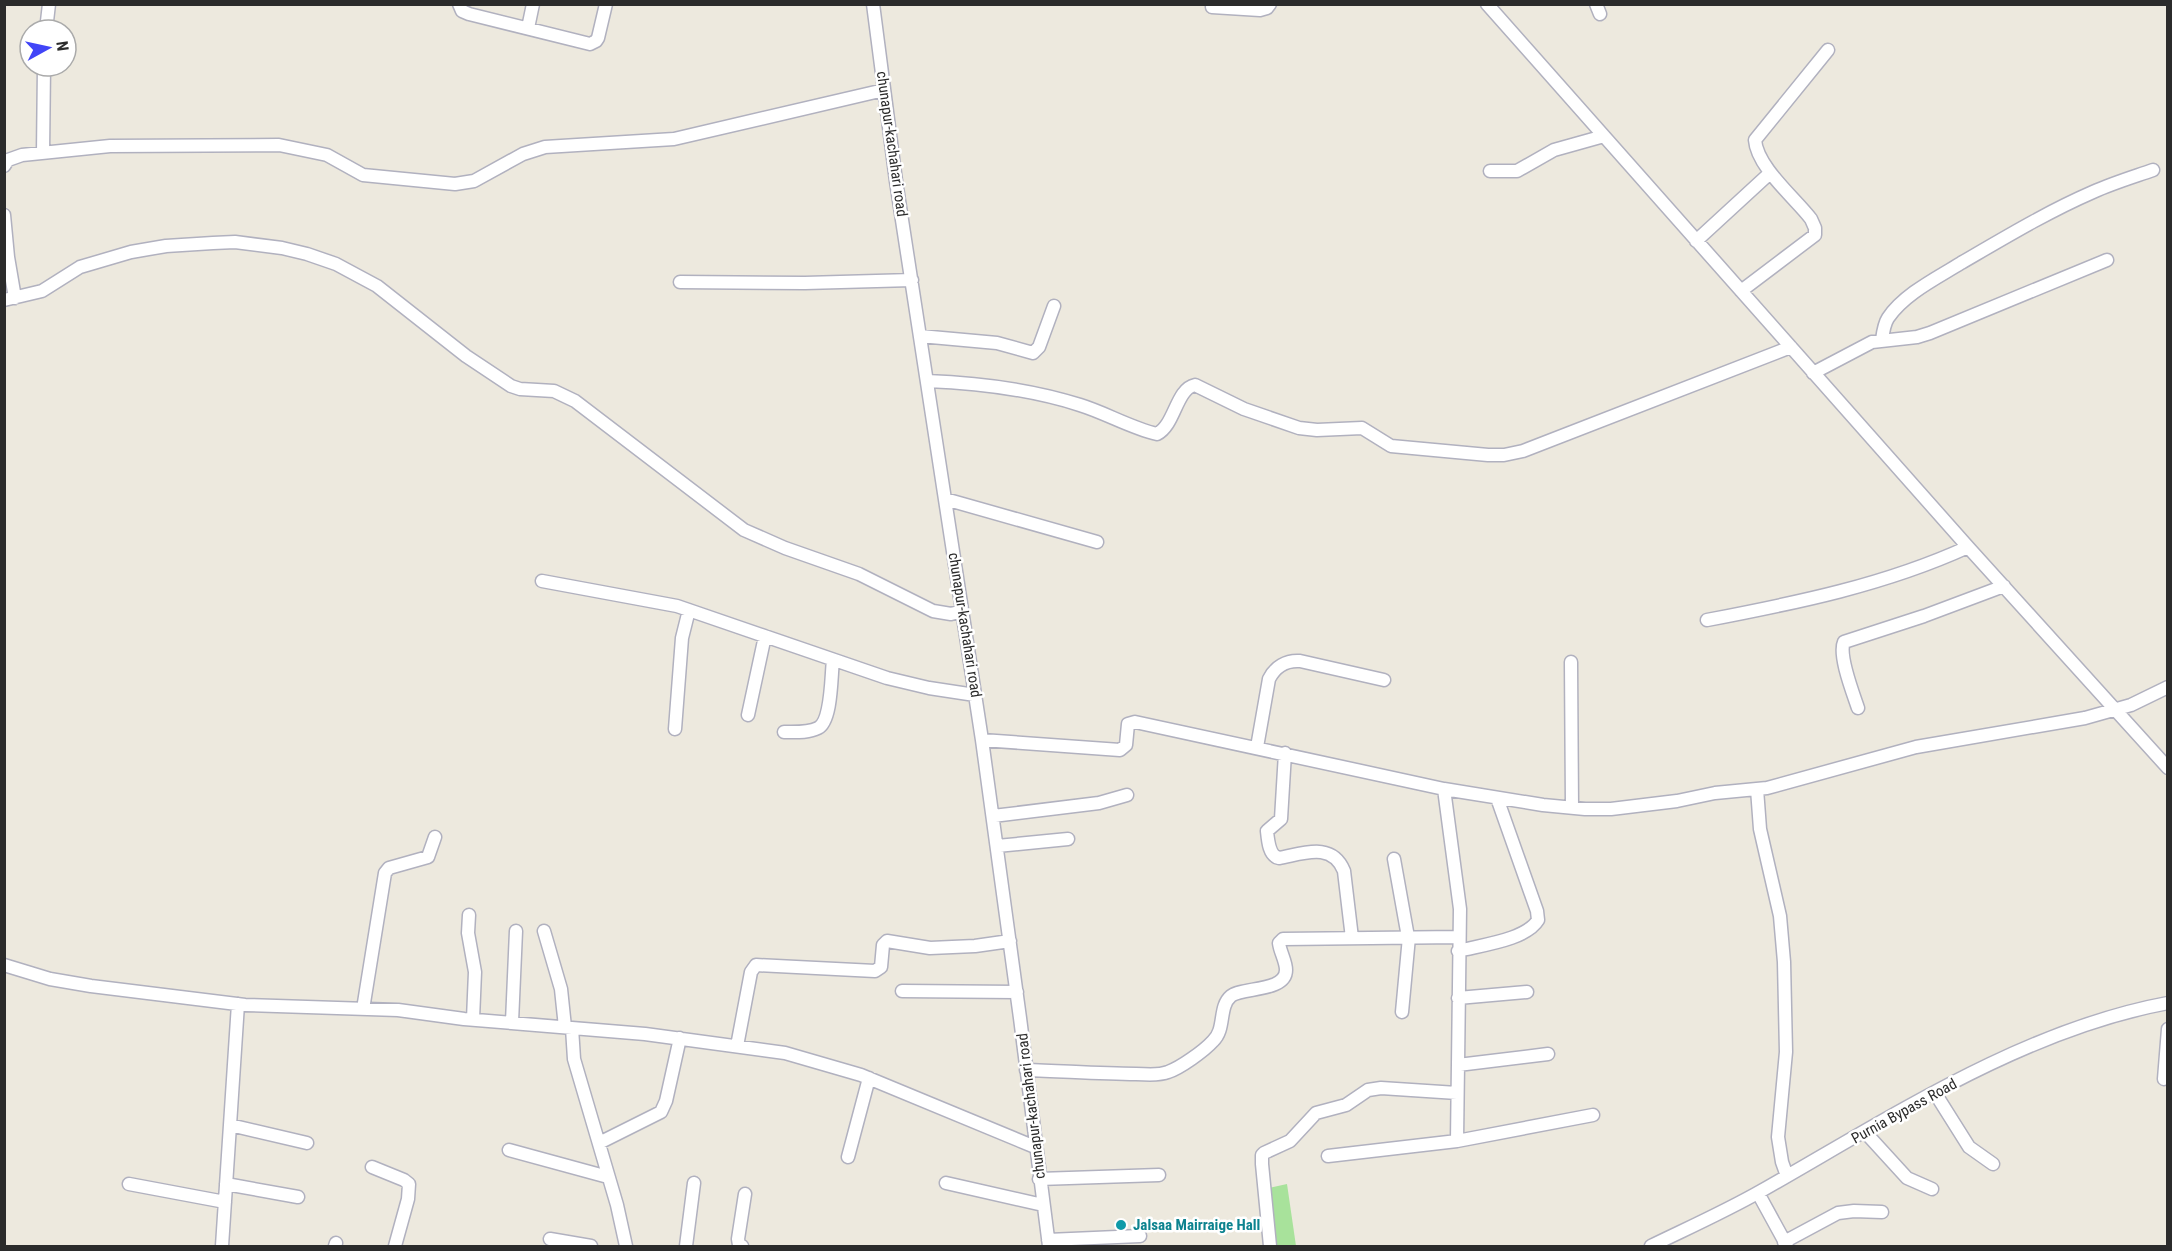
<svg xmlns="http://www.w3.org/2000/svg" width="2172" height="1251" font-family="'Roboto Condensed',sans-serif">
  <rect width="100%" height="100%" fill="#ede9de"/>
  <path fill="#a8e29b" d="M1287 1184 1296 1246H1273L1269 1188Z"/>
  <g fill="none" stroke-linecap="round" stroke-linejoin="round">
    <g stroke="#b1b1bf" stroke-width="15">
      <path id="minor" d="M459 4 462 11 469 14 590 44 596 41 598 38 606 4
        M873 4 896 181 982 740 1020 1018 1049 1246
        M1487 4 1968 547 2168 768
        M1596 4 1600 14
        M1212 7 1260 10 1267 8 1270 4
        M528 28 533 4
        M46 30 49 4
        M43 153 44 66
        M4 166 8 160 22 155 110 146 279 145 327 155 363 175 455 184 474 181 523 154 545 147 674 139 884 90
        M1490 171H1517L1554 150 1604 136
        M4 215 8 257 15 298
        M1696 241 1770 173
        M680 282 805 283 912 280
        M1741 291 1815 235V228L1811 219C1795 198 1757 167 1755 140L1828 50
        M4 300 42 291 80 267 131 252 166 246 213 243 235 242 282 248 307 254 336 264 377 286 466 356 511 386 520 389 554 391 575 401 744 530 785 548 859 574 933 611 951 614 962 611
        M920 336 997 343 1033 353 1039 347 1054 306
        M1882 340C1883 332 1884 324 1888 318 1904 294 1937 278 1961 263 2004 238 2047 212 2093 192 2113 183 2133 177 2153 170
        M1813 373 1872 342 1917 337 1930 333 2107 260
        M927 381C979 383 1030 389 1080 405 1106 413 1131 428 1157 434 1175 425 1176 389 1195 385L1244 409 1299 428 1317 430 1362 428 1391 446 1488 455H1504L1523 451 1791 347
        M945 499 1097 542
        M542 581 677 606 887 678 929 688 975 695
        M1707 620C1796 603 1885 585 1968 547
        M1571 662 1572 808
        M1858 708C1853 693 1838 655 1844 642L1924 616 2004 586
        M748 715 765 636
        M675 729 682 638 689 610
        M784 732C795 732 808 733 818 728 832 721 831 676 833 660
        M982 740 1120 750 1126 745 1128 724 1135 722 1444 789 1543 805 1585 809H1611L1677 801 1715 793 1767 788 1916 747 2085 718 2131 705 2168 687
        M1257 747 1269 679C1275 667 1286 660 1300 661L1384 680
        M1285 753 1281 819 1267 831C1268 841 1269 856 1279 858 1302 854 1332 841 1344 871L1352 938
        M1444 789 1460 909 1457 1141
        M1757 789 1760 829 1780 916 1784 962 1786 1052 1778 1137 1782 1162 1787 1176
        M993 816 1099 803 1127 795
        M997 846 1068 839
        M1394 859 1408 937
        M469 915 468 933 475 972 473 1019
        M544 931 561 989 565 1027
        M1458 951C1481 945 1526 940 1538 920L1537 911 1497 798
        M4 965 50 979 91 986 245 1005 398 1010 464 1019 645 1034 785 1053 861 1075 1035 1147
        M902 991 1017 992
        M1458 998 1527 992
        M363 1009 385 873 389 868 428 857 435 837
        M1402 1012 1409 937
        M512 1022 516 931
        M572 1028 574 1059 617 1205 626 1246
        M737 1046 751 972 756 965 875 971 881 967 883 945 887 941 930 948 975 946 1010 941
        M1458 1065 1548 1054
        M1026 1070C1063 1071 1099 1074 1136 1074 1146 1074 1158 1076 1168 1072 1180 1068 1204 1051 1213 1041 1226 1029 1218 1007 1231 996 1242 987 1286 992 1286 970 1286 961 1280 952 1279 943L1283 939 1458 937
        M2164 1079 2168 1029
        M1935 1093 1969 1147 1993 1164
        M230 1125 307 1143
        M1865 1132 1907 1178 1932 1189
        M599 1143 661 1112 666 1101 680 1038
        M509 1150 608 1177
        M1328 1156 1457 1141 1593 1115
        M848 1157 869 1078
        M372 1167 404 1180 409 1184 408 1199 395 1246
        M1039 1179 1159 1175
        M946 1183 1043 1205
        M129 1184 225 1202
        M226 1184 298 1197
        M1758 1193 1787 1246
        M550 1239 591 1246
        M1048 1240 1140 1236
        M1784 1242 1838 1213 1854 1211 1882 1212
        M222 1246 238 1004
        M335 1246 336 1243
        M686 1246 694 1183
        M742 1246 739 1245 738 1239 745 1194
        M1270 1246 1262 1164V1155L1264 1153 1290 1141 1316 1113 1346 1105 1368 1090 1381 1088 1457 1093
        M1651 1246C1688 1228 1726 1211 1761 1191 1888 1119 2022 1030 2168 1003"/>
    </g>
    <use href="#minor" stroke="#fff" stroke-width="12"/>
  </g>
  <circle fill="#0f9aa8" stroke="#fff" stroke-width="2" cx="1121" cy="1225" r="6"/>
  <g text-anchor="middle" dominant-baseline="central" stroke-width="5" stroke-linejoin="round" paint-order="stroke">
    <g font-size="15" fill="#2b2b2b" stroke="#fff">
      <text transform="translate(892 144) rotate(82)">chunapur-kachahari road</text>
      <text transform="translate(965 625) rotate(81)">chunapur-kachahari road</text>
      <text transform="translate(1031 1106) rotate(-97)">chunapur-kachahari road</text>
      <text transform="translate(1904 1111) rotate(-29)">Purnia Bypass Road</text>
    </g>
    <g font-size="15" font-weight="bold" fill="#0d838f" stroke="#fff" text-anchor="start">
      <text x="1133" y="1225">Jalsaa Mairraige Hall</text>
    </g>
  </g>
  <rect width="2172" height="1251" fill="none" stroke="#2b2b2b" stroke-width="12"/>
  <g transform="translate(48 48) rotate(82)"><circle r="28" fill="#ffffff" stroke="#aaaaaa" stroke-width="1.5"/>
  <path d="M0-4.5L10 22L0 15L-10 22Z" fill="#4145f7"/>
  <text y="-9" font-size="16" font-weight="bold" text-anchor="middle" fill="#2b2b2b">N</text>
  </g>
</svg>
